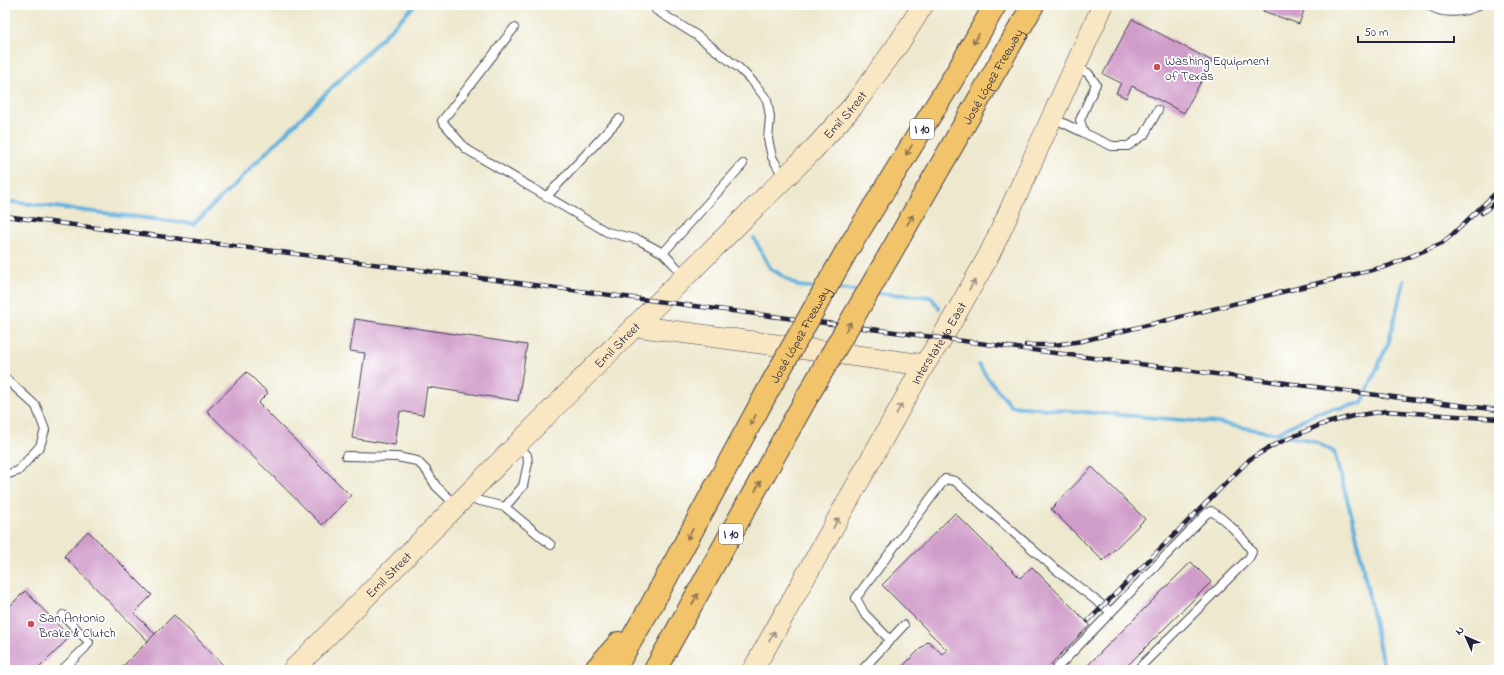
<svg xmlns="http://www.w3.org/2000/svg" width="1504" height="675" font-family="'Indie Flower',sans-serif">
	<rect width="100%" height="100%" fill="#fff"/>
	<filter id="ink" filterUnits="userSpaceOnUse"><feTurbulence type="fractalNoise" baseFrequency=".025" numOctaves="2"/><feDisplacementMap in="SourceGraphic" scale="8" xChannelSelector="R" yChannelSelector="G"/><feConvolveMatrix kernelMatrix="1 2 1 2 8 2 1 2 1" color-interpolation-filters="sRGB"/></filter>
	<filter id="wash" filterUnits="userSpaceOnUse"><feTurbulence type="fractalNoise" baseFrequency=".012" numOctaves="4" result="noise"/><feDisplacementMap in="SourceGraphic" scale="16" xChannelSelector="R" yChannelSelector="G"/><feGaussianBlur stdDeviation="0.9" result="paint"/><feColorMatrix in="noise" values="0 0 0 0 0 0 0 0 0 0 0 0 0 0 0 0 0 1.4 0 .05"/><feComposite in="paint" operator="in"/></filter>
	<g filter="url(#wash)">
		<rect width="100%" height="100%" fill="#ede8ce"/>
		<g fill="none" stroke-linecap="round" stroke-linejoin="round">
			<path stroke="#64b1de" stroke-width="4" d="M5 201 194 224 415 5
				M754 238 770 268 798 286 818 288
				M833 289 860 291
				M875 293 931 297 939 308
				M979 365 987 377 1011 406 1219 423 1314 441 1334 452 1354 524 1384 670
				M1277 433 1316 413 1362 403 1389 341 1404 281"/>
		</g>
		<g id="blocks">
			<path fill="#d09cca" d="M1265 5H1306L1299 24 1263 11Z
				M1132 19 1212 61 1184 113 1132 86 1126 98 1116 93 1121 83 1103 74Z
				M355 319 527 345 518 401 427 387 423 415 400 411 395 445 352 438 365 353 350 351Z
				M247 372 268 393 258 403 351 496 322 525 207 411Z
				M1092 467 1145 519 1103 561 1051 509Z
				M955 513 1020 578 1032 567 1090 625 1045 670H899L928 641 942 654 947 650 882 585Z
				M88 531 152 595 134 613 155 634 148 641 64 556Z
				M1191 562 1211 582 1123 670H1083Z
				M25 591 70 637 37 670H5V611Z
				M174 615 228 670H119Z"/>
		</g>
	</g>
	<g filter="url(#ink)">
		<use href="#blocks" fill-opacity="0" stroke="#404051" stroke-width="1"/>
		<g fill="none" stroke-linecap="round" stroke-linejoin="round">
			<g stroke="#404051" stroke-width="10">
				<path id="service" d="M1429 5C1442 15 1465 13 1479 5
					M656 10 696 35 739 68 754 83 767 100 770 117 768 139 772 157 784 178
					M514 28 442 121 466 149 607 232 639 240 663 253 685 276
					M1076 67 1088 73 1096 84 1080 120 1084 133 1112 146H1128L1144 135 1158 110
					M1053 118 1084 133
					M547 196 619 119
					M663 253 743 164
					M5 378 36 406 45 430 40 446 18 471 5 475
					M346 456 397 457 417 461 426 470 436 486 456 505
					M468 498 505 507 551 545
					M505 507 523 486 528 463 527 455 517 445
					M890 640 864 613 856 598 945 479 955 481 1054 568 1111 612
					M62 670 85 648 89 642 63 615
					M862 670 904 625
					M1055 670 1206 514 1211 511C1225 519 1244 538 1252 552L1249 558 1137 670"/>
			</g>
			<g stroke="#404051" stroke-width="22">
				<g id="secondary">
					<path d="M635 326 924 365"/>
					<path id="s1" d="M293 670 635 326 813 150 853 106 899 43 923 5"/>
					<path id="s2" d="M753 670 924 365 942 338 987 259 1000 232 1103 5"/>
				</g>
			</g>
			<g stroke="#404051" stroke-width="24">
				<g id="motorway">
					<path d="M846 252 960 67 995 5"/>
					<path id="s3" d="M890 254 1033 5"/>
					<path d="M595 670 619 643"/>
					<path d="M614 670 652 604 771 385"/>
					<path d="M655 670 807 397"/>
				</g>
			</g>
			<use href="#service" stroke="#fff" stroke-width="8"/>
			<use href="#secondary" stroke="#f9e7c3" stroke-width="21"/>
			<use href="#motorway" stroke="#f1c36a" stroke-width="22"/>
			<g stroke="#22223b" stroke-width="4.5">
				<path id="rail" d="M1482 213 1499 200
					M5 216 1377 395 1499 410
					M1026 345H1054L1082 341 1388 266 1442 243 1453 234 1499 190
					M1088 621 1250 459 1276 444 1320 425 1353 416 1386 411 1499 419"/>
			</g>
			<use href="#rail" stroke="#fff" stroke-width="3" stroke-dasharray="9" stroke-linecap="butt"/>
			<g stroke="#404051" stroke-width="24" stroke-linecap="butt">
				<g id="motorway-bridge">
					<path id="s4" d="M771 385 846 252"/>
					<path d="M807 397 890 254"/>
				</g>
			</g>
			<use href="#motorway-bridge" stroke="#f1c36a" stroke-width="22"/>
		</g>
		<defs><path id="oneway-shaft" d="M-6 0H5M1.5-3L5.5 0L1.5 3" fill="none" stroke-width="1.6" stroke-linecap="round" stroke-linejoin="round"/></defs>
		<g stroke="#8a7252">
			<use href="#oneway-shaft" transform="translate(976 39) rotate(119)"/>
			<use href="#oneway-shaft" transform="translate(909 150) rotate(122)"/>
			<use href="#oneway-shaft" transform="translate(910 220) rotate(-60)"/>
			<use href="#oneway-shaft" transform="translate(848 327) rotate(-60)"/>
			<use href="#oneway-shaft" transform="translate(753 420) rotate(119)"/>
			<use href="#oneway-shaft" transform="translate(758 486) rotate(-61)"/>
			<use href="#oneway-shaft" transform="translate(690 534) rotate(119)"/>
			<use href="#oneway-shaft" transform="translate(695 599) rotate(-61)"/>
		</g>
		<g stroke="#988e86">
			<use href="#oneway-shaft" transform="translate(972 285) rotate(-60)"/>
			<use href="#oneway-shaft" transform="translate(899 409) rotate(-61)"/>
			<use href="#oneway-shaft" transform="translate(836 523) rotate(-61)"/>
			<use href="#oneway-shaft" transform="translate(772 636) rotate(-61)"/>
		</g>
	</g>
	<g fill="#d1495b" stroke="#fff" stroke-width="1.5">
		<circle cx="1157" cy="67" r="4"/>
		<circle cx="31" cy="624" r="4"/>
	</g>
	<g text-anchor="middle" stroke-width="3.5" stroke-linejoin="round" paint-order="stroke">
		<g fill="#fff" stroke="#646476" stroke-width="1">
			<rect x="910" y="119" width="24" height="20" rx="3"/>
			<rect x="719" y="524" width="24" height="20" rx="3"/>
		</g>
		<g font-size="12" font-weight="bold" fill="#22223b">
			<text x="922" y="133">I 10</text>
			<text x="731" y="538">I 10</text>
		</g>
		<g font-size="13" fill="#22223b" stroke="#fff" text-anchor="start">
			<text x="1165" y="65">Washing Equipment<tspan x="1165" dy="15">of Texas</tspan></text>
			<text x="39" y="622">San Antonio<tspan x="39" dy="15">Brake &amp; Clutch</tspan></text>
		</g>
		<g font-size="13" fill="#22223b" stroke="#fff">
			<text dy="5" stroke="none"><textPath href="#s3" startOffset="205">José López Freeway</textPath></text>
			<text dy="5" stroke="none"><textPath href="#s1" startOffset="783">Emil Street</textPath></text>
			<text dy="5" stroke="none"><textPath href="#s4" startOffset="58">José López Freeway</textPath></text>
			<text dy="5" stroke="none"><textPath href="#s2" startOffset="376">Interstate 10 East</textPath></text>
			<text dy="5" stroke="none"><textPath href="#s1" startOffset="459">Emil Street</textPath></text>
			<text dy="5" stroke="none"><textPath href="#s1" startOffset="135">Emil Street</textPath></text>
		</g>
	</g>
	<rect width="1504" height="675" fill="none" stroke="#fff" stroke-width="20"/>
	<g transform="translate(1466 637) rotate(315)" stroke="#ffffff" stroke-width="3" paint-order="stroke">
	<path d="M0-3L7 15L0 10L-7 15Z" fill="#22223b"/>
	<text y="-6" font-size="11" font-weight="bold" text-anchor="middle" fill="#22223b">N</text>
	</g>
	<path d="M1358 36v6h96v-6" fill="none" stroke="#22223b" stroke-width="2"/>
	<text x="1364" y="36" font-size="12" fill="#22223b" stroke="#ffffff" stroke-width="3" paint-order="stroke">50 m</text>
</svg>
